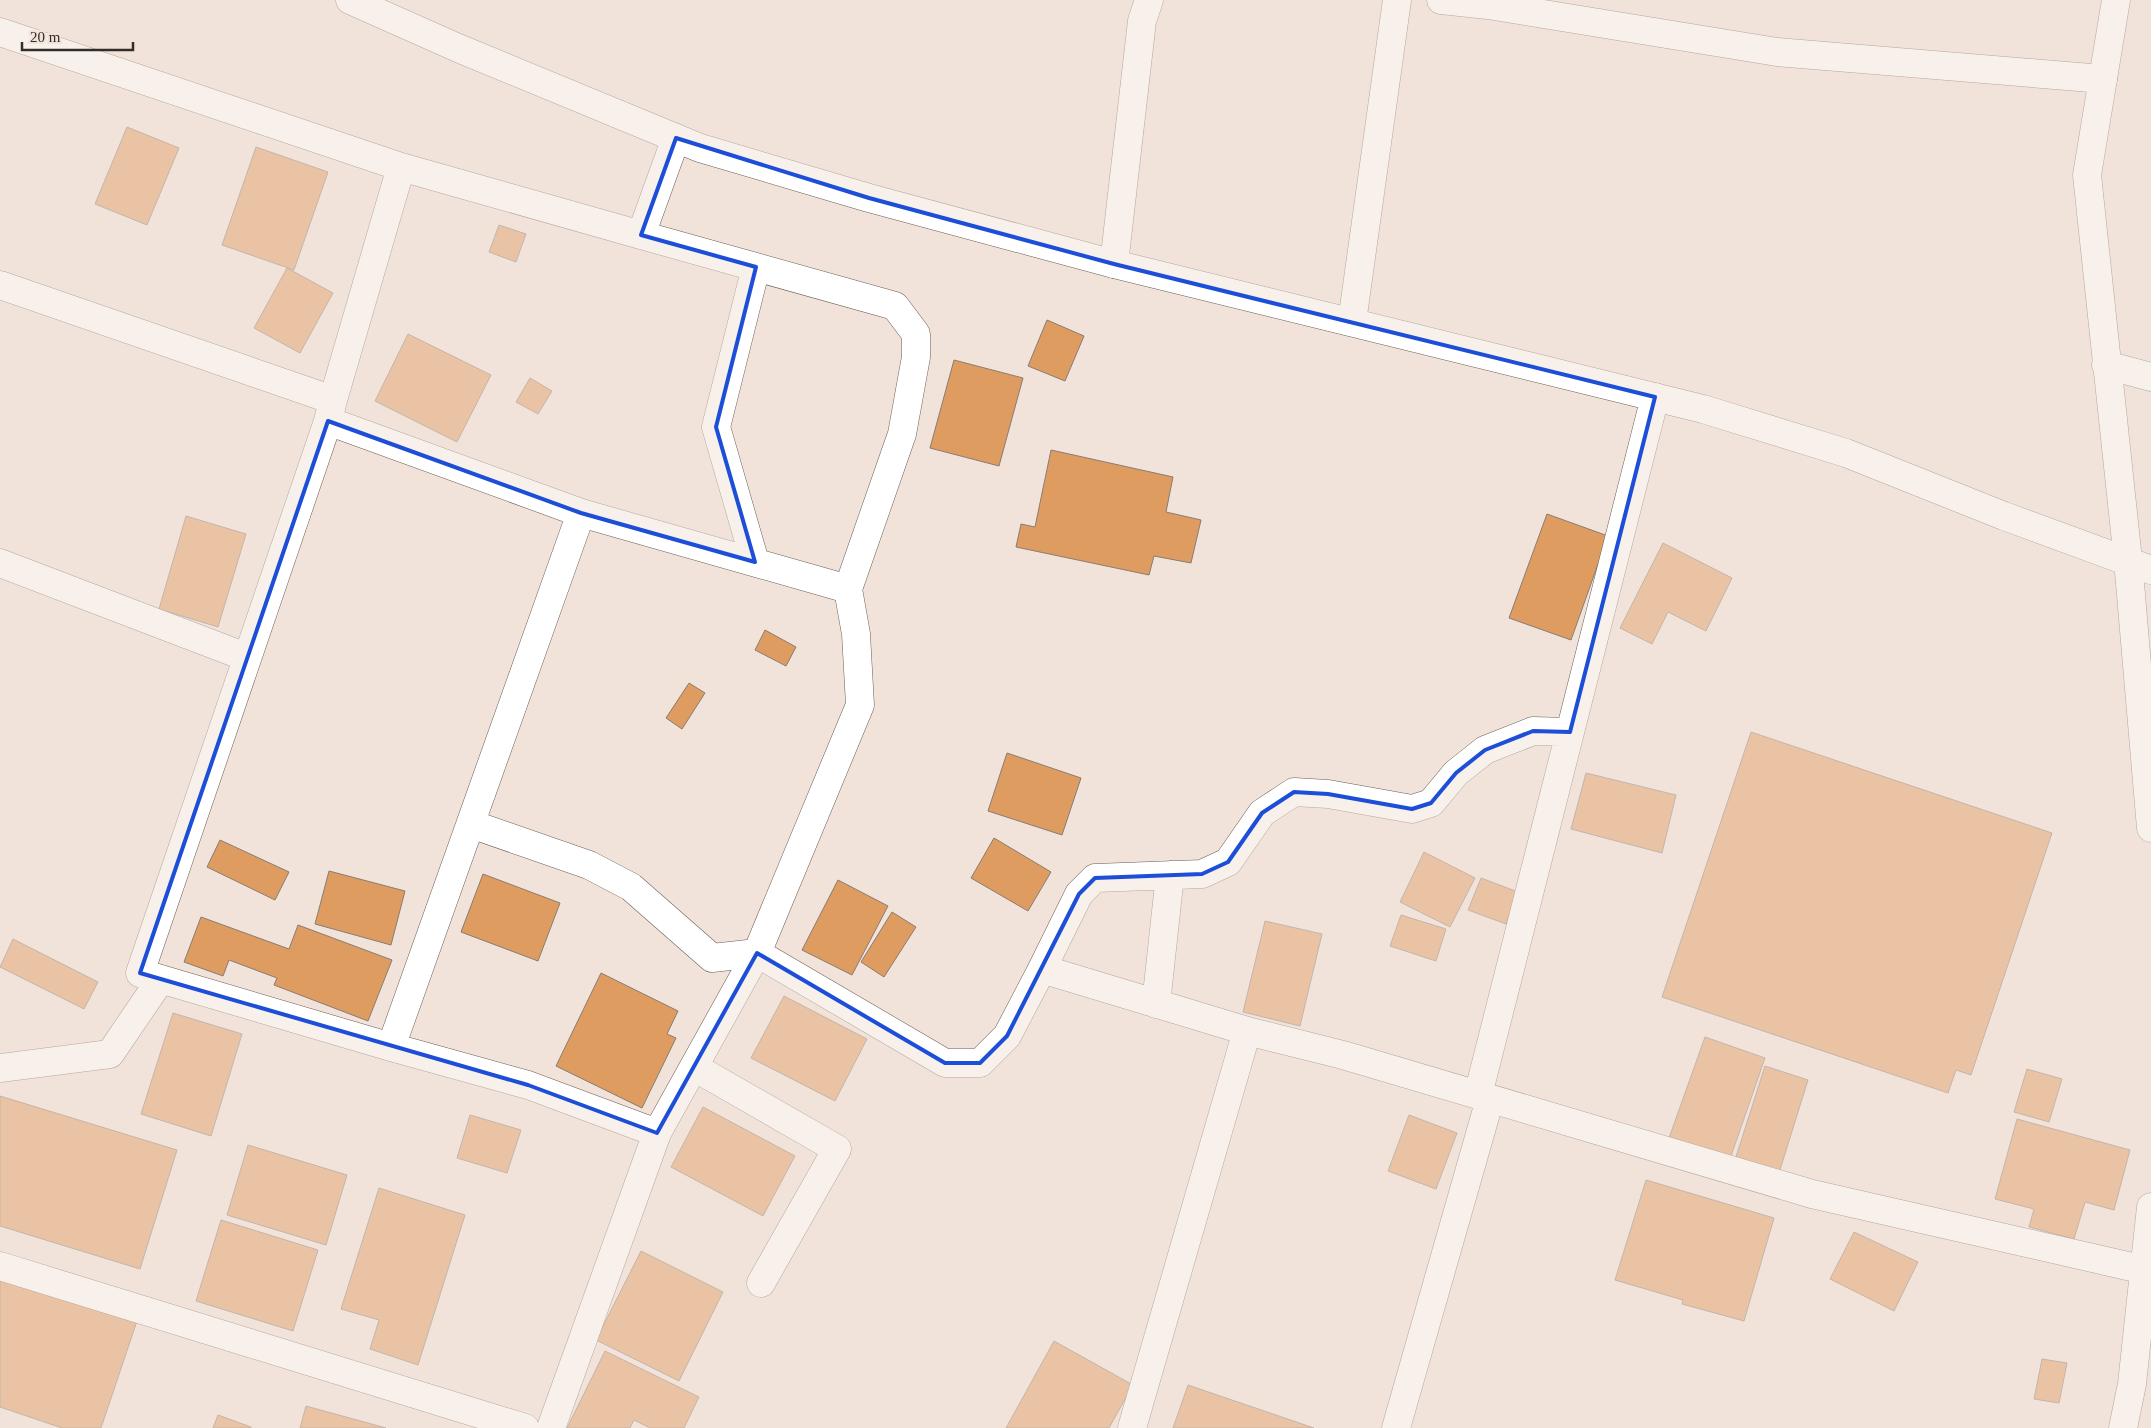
<svg xmlns="http://www.w3.org/2000/svg" width="2151" height="1428" font-family="'Times New Roman',serif">
	<rect width="100%" height="100%" fill="#f2e3da"/>
	<path fill="#de9c61" stroke="#887c73" d="M127 127 179 148 147 225 95 204Z
		M256 147 328 172 294 270 222 245Z
		M499 225 526 234 516 262 489 252Z
		M287 268 333 293 300 353 254 328Z
		M1047 320 1084 336 1065 381 1028 366Z
		M408 334 491 375 457 442 375 401Z
		M954 360 1023 378 999 466 930 448Z
		M530 378 552 391 538 414 516 402Z
		M1051 450 1173 477 1166 512 1201 520 1191 563 1154 556 1149 575 1016 547 1021 524 1035 527Z
		M1547 514 1608 536 1571 640 1509 618Z
		M186 516 246 534 218 627 159 609Z
		M1663 543 1732 578 1706 631 1668 612 1652 644 1620 628Z
		M765 630 796 647 786 666 755 650Z
		M689 683 705 693 682 729 666 718Z
		M1751 732 2052 833 1971 1075 1956 1070 1948 1093 1662 997Z
		M1007 753 1081 778 1062 835 988 811Z
		M1586 773 1676 795 1662 853 1571 829Z
		M994 838 1051 872 1028 911 971 878Z
		M220 840 289 872 275 900 207 867Z
		M1424 852 1475 878 1450 927 1400 902Z
		M329 871 405 891 391 945 315 924Z
		M483 874 560 903 538 961 461 932Z
		M1481 878 1518 892 1506 924 1468 910Z
		M838 880 888 906 852 975 802 950Z
		M892 912 916 927 884 977 861 962Z
		M1401 915 1446 929 1436 961 1390 946Z
		M201 917 289 949 298 925 392 960 368 1021 274 985 277 978 229 960 223 976 184 962Z
		M1265 921 1322 934 1300 1026 1243 1012Z
		M13 939 98 982 84 1009 0 967Z
		M601 973 678 1011 667 1034 676 1038 642 1108 556 1066Z
		M784 996 867 1039 835 1101 751 1058Z
		M173 1013 242 1034 211 1136 141 1114Z
		M1705 1037 1765 1058 1730 1159 1669 1138Z
		M1765 1066 1808 1080 1779 1173 1735 1160Z
		M2027 1069 2062 1079 2049 1122 2014 1112Z
		M0 1096 177 1150 140 1269 0 1226Z
		M703 1107 795 1156 763 1216 671 1167Z
		M470 1115 521 1130 507 1173 457 1158Z
		M1409 1115 1457 1133 1436 1189 1388 1171Z
		M2017 1119 2130 1150 2114 1210 2085 1202 2074 1239 2029 1227 2034 1209 1995 1199Z
		M248 1145 347 1175 326 1245 227 1215Z
		M1646 1180 1774 1218 1744 1321 1682 1304 1683 1300 1615 1280Z
		M379 1188 465 1215 418 1365 370 1349 379 1320 341 1309Z
		M221 1220 318 1250 293 1331 196 1301Z
		M1854 1232 1918 1262 1894 1311 1830 1279Z
		M641 1251 723 1292 679 1381 596 1340Z
		M0 1269 139 1315 101 1428H62L0 1407Z
		M1054 1341 1133 1385 1109 1428H1006Z
		M605 1351 699 1397 684 1428H650L634 1420 630 1428H567Z
		M2042 1359 2067 1363 2059 1403 2034 1399Z
		M1188 1385 1314 1428H1173Z
		M306 1406 386 1428H300Z
		M218 1415 251 1427V1428H213Z"/>
	<g fill="none" stroke-linecap="round" stroke-linejoin="round">
		<g stroke="#6a5e56" stroke-width="29">
			<path id="minor" d="M1441 0 1488 5 1777 52 2103 79
				M0 32 401 167
				M641 235 895 306 916 334V357L902 434 848 589 856 634 860 705 757 953 657 1133
				M1114 264 1142 21 1149 0
				M0 285 333 400
				M1352 322 1397 0
				M2106 365 2151 377
				M328 421 581 513 848 589
				M755 562 716 427 756 267
				M0 563 246 657
				M471 824 589 865 631 887 712 958 757 953 945 1063H980L1007 1036 1042 969 1247 1031 1343 1055 1812 1194 2145 1270
				M1042 969 1079 894 1095 878 1202 874 1228 862 1262 813 1294 792 1328 794 1412 809 1431 803 1456 773 1485 750 1533 731 1570 732
				M1156 1004 1170 875
				M391 1047 581 513
				M694 1067 837 1149 761 1283
				M0 1068 110 1054 161 979
				M1478 1095 1655 397
				M0 1266 525 1428
				M551 1428 657 1133 528 1085 391 1047 140 973 328 421 333 400 401 167 641 235 676 138
				M1132 1428 1247 1031
				M1396 1428 1490 1099"/>
		</g>
		<g stroke="#6a5e56" stroke-width="29">
			<path id="tertiary" d="M350 0 458 48 700 148 869 198 1114 264 1703 409 1846 453 2004 516 2151 570"/>
		</g>
		<g stroke="#6a5e56" stroke-width="29">
			<path id="secondary" d="M2116 0 2087 175 2128 560 2151 828
				M2123 1428 2132 1384 2151 1207"/>
		</g>
		<use href="#minor" stroke="#fff" stroke-width="28"/>
		<use href="#tertiary" stroke="#fff" stroke-width="28"/>
		<use href="#secondary" stroke="#fff" stroke-width="28"/>
	</g>
	<path d="M0 0H2151V1428H0ZM676 138 869 198 1114 264 1655 397 1570 732 1533 731 1485 750 1456 773 1431 803 1412 809 1328 794 1294 792 1262 813 1228 862 1202 874 1095 878 1079 894 1007 1036 980 1063H945L757 953 657 1133 528 1085 140 973 328 421 581 513 755 562 716 427 756 267 641 235Z" fill="#f2e3da" fill-opacity=".55" fill-rule="evenodd"/>
	<path fill="none" stroke="#1d4ed8" stroke-width="4" stroke-linejoin="round" d="M676 138 869 198 1114 264 1655 397 1570 732 1533 731 1485 750 1456 773 1431 803 1412 809 1328 794 1294 792 1262 813 1228 862 1202 874 1095 878 1079 894 1007 1036 980 1063H945L757 953 657 1133 528 1085 140 973 328 421 581 513 755 562 716 427 756 267 641 235Z"/>
	<path d="M22 42v8h111v-8" fill="none" stroke="#332d2a" stroke-width="2.5"/>
	<text x="30" y="42" font-size="15" fill="#332d2a" stroke="#f2e3da" stroke-width="4" paint-order="stroke">20 m</text>
</svg>
